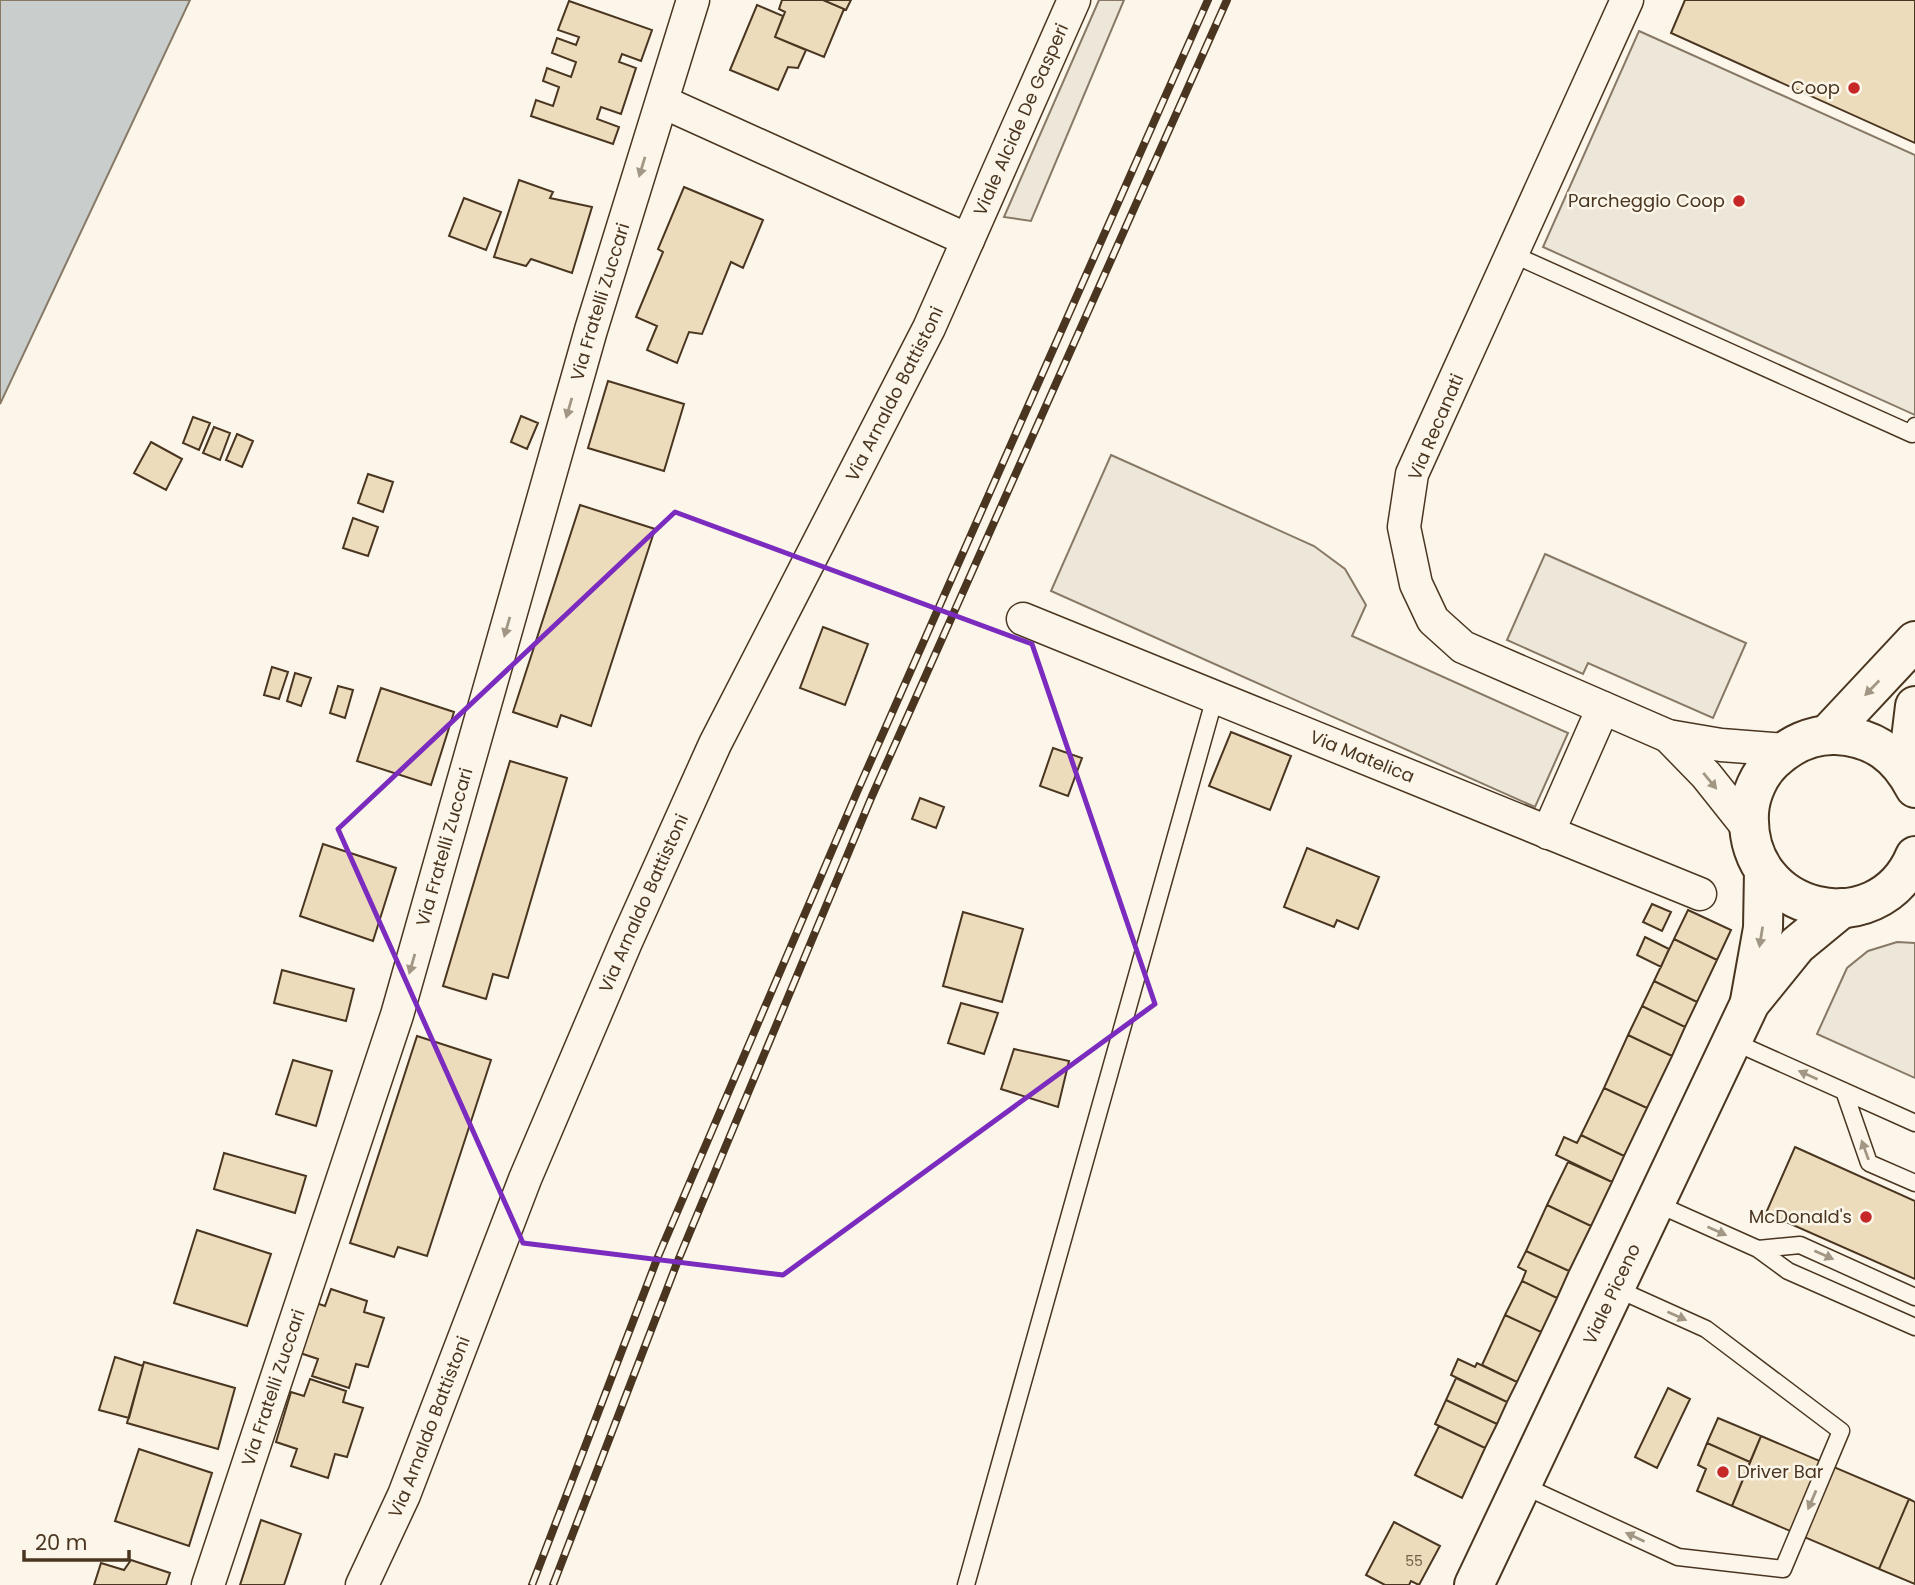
<svg xmlns="http://www.w3.org/2000/svg" width="1915" height="1585" font-family="Poppins,sans-serif">
	<rect width="100%" height="100%" fill="#fbf6e9"/>
	<path fill="#ede7d9" stroke="#887966" stroke-width="2" d="M1099 0H1124L1031 221 1004 217Z
		M1639 31 1915 155V415L1543 247Z
		M1111 455 1314 546 1345 569 1366 605 1352 636 1568 733 1535 807 1051 591Z
		M1545 554 1746 643 1713 718 1588 663 1583 674 1507 640Z
		M1897 942 1915 943V1078L1817 1034 1847 968 1868 951Z"/>
	<path fill="#c9cecd" stroke="#887966" stroke-width="2" d="M0 0H190L0 404Z"/>
	<path fill="#ecdcbc" stroke="#4a3520" stroke-width="2" d="M782 0H823L844 9 824 57 775 37 785 12 779 9Z
		M823 0H851L846 10Z
		M1685 0H1915V143L1671 33Z
		M569 1 652 30 641 61 622 54 619 62 636 68 621 114 601 107 597 119 619 127 613 144 531 116 536 100 553 106 559 87 543 81 547 68 571 77 576 62 552 53 557 38 576 45 579 37 558 30Z
		M757 5 783 16 775 37 806 50 798 68 788 67 778 90 730 70Z
		M519 180 553 192 550 198 592 207 572 273 531 259 526 266 494 257Z
		M684 187 763 220 743 268 731 262 702 334 689 332 677 363 647 350 657 326 636 317 663 252 658 249Z
		M464 198 501 212 486 250 449 236Z
		M608 381 684 404 664 471 588 448Z
		M521 416 538 423 527 449 511 442Z
		M193 417 210 423 199 450 183 443Z
		M214 427 230 433 220 460 203 453Z
		M237 434 253 441 242 467 226 460Z
		M151 442 182 459 166 490 134 473Z
		M368 474 393 482 383 512 358 503Z
		M580 505 655 529 591 726 561 715 557 727 513 712Z
		M353 518 378 527 368 556 343 548Z
		M823 627 868 644 845 705 800 688Z
		M272 667 288 672 279 699 264 695Z
		M295 673 311 678 301 706 287 701Z
		M338 686 353 690 345 718 330 713Z
		M381 688 454 712 431 785 357 761Z
		M1231 732 1291 756 1270 810 1209 786Z
		M1053 748 1082 758 1068 796 1040 786Z
		M510 761 567 778 508 978 493 974 486 999 443 986Z
		M920 798 944 807 936 828 912 819Z
		M323 844 396 868 373 941 300 916Z
		M1307 848 1379 877 1358 929 1337 920 1334 927 1284 907Z
		M1652 904 1671 912 1662 931 1643 922Z
		M1688 910 1731 930 1717 960 1674 939Z
		M963 912 1023 929 1002 1002 943 986Z
		M1645 937 1669 949 1661 967 1637 955Z
		M1674 939 1717 960 1697 1002 1654 981Z
		M282 970 354 989 346 1021 274 1003Z
		M1654 981 1697 1002 1685 1027 1642 1006Z
		M961 1003 998 1013 984 1054 948 1043Z
		M1642 1006 1685 1027 1672 1056 1628 1035Z
		M1628 1035 1672 1056 1647 1108 1604 1088Z
		M417 1036 491 1060 427 1256 398 1247 394 1257 350 1243Z
		M1014 1049 1069 1061 1058 1107 1001 1089Z
		M293 1060 332 1071 316 1126 276 1114Z
		M1604 1088 1647 1108 1624 1156 1581 1135Z
		M1581 1135 1624 1156 1612 1182 1556 1155 1564 1137 1577 1143Z
		M1795 1147 1915 1201V1279L1766 1213Z
		M224 1153 306 1176 295 1213 214 1189Z
		M1568 1162 1612 1182 1591 1226 1547 1205Z
		M1547 1205 1591 1226 1569 1271 1526 1251Z
		M197 1230 271 1254 247 1326 174 1303Z
		M1526 1251 1569 1271 1557 1298 1522 1281 1526 1271 1518 1267Z
		M1522 1281 1557 1298 1541 1332 1505 1315Z
		M331 1289 367 1301 364 1312 384 1318 368 1367 356 1364 349 1388 312 1376 318 1359 297 1352 313 1302 325 1306Z
		M1505 1315 1541 1332 1517 1382 1482 1365Z
		M115 1357 143 1366 129 1418 99 1410Z
		M1458 1359 1475 1367 1477 1363 1517 1382 1507 1402 1451 1375Z
		M144 1362 235 1388 218 1449 127 1423Z
		M1456 1378 1507 1402 1497 1424 1446 1400Z
		M310 1379 346 1391 343 1402 363 1408 347 1457 335 1454 328 1478 291 1466 297 1449 276 1442 291 1392 304 1396Z
		M1668 1388 1690 1399 1657 1468 1635 1457Z
		M1446 1400 1497 1424 1485 1448 1435 1424Z
		M1718 1418 1761 1436 1750 1462 1707 1443Z
		M1439 1426 1485 1448 1462 1498 1415 1475Z
		M1761 1436 1909 1499 1879 1569 1732 1506Z
		M1707 1443 1750 1462 1732 1506 1697 1491 1706 1469 1698 1465Z
		M139 1449 212 1473 189 1546 115 1521Z
		M1909 1499 1915 1502V1584L1879 1569Z
		M261 1520 301 1534 284 1585H240Z
		M1394 1522 1440 1546 1419 1585 1411 1581 1409 1585H1385L1366 1575Z
		M131 1560 170 1573 166 1585H94L101 1563 124 1570Z"/>
	<g fill="none" stroke-linecap="round" stroke-linejoin="round">
		<g stroke="#4a3520" stroke-width="19">
			<path id="service" d="M1512 254 1912 434 1915 426
				M1732 1041 1915 1123
				M1844 1091 1869 1163 1915 1183
				M1655 1203 1758 1249 1788 1271 1915 1327
				M1758 1249 1800 1245 1915 1297
				M1522 1485 1678 1557 1783 1569 1841 1431 1706 1329 1615 1288
				M966 1585 1215 697"/>
		</g>
		<g stroke="#4a3520" stroke-width="35">
			<g id="minor">
				<path d="M1627 0 1412 474 1404 527 1416 584 1433 620 1463 647 1668 736 1721 745 1786 750"/>
				<path d="M663 102 968 240"/>
				<path id="s1" d="M1023 619 1700 894"/>
				<path d="M1668 736 1706 775 1749 829"/>
				<path d="M1548 833 1603 708"/>
				<path id="s2" d="M208 1585 397 1015 591 330 693 0"/>
				<path id="s3" d="M362 1585 404 1495 525 1179 626 942 715 744 929 328 1074 0"/>
			</g>
		</g>
		<g stroke="#4a3520" stroke-width="42">
			<g id="primary">
				<path d="M1828 734 1915 641"/>
				<path d="M1907 772 1915 706"/>
				<path d="M1915 788C1898 755 1874 737 1836 735 1812 734 1790 745 1773 761 1759 774 1750 795 1749 813 1744 915 1878 944 1915 856"/>
				<path d="M1750 1001 1763 928 1764 871"/>
				<path id="s4" d="M1474 1585 1750 1003 1797 945 1842 908"/>
			</g>
		</g>
		<use href="#service" stroke="#fbf6e9" stroke-width="16"/>
		<use href="#minor" stroke="#fbf6e9" stroke-width="32"/>
		<use href="#primary" stroke="#fbf6e9" stroke-width="38"/>
		<g stroke="#4a3520" stroke-width="8">
			<path id="rail" d="M532 1585 657 1259 857 792 1208 0
				M553 1585 677 1263 872 796 1227 0"/>
		</g>
		<use href="#rail" stroke="#fbf6e9" stroke-width="5" stroke-dasharray="16" stroke-linecap="butt"/>
	</g>
	<defs><path id="oneway-solid" d="M-6-.8H1V-3.2L6.5 0L1 3.2V.8H-6Z" transform="scale(1.75)"/></defs>
	<g fill="#a29684">
		<use href="#oneway-solid" transform="translate(642 167) rotate(107)"/>
		<use href="#oneway-solid" transform="translate(569 408) rotate(106)"/>
		<use href="#oneway-solid" transform="translate(507 627) rotate(106)"/>
		<use href="#oneway-solid" transform="translate(1872 688) rotate(134)"/>
		<use href="#oneway-solid" transform="translate(1710 781) rotate(50)"/>
		<use href="#oneway-solid" transform="translate(1761 937) rotate(99)"/>
		<use href="#oneway-solid" transform="translate(412 964) rotate(106)"/>
		<use href="#oneway-solid" transform="translate(1808 1075) rotate(-156)"/>
		<use href="#oneway-solid" transform="translate(1865 1150) rotate(-110)"/>
		<use href="#oneway-solid" transform="translate(1717 1231) rotate(24)"/>
		<use href="#oneway-solid" transform="translate(1824 1255) rotate(24)"/>
		<use href="#oneway-solid" transform="translate(1677 1316) rotate(24)"/>
		<use href="#oneway-solid" transform="translate(1812 1500) rotate(113)"/>
		<use href="#oneway-solid" transform="translate(1635 1537) rotate(-155)"/>
	</g>
	<path fill="none" stroke="#7b2cbf" stroke-width="5" stroke-linejoin="round" d="M675 512 1032 644 1155 1004 783 1275 523 1243 338 829Z"/>
	<g fill="#c62828" stroke="#fbf6e9" stroke-width="2.5">
		<circle cx="1854" cy="88" r="7"/>
		<circle cx="1739" cy="201" r="7"/>
		<circle cx="1866" cy="1217" r="7"/>
		<circle cx="1723" cy="1472" r="7"/>
	</g>
	<g text-anchor="middle" stroke-width="5" stroke-linejoin="round" paint-order="stroke">
		<g font-size="14" fill="#725f47">
			<text x="1414" y="1566">55</text>
		</g>
		<g font-size="18" fill="#4a3520" stroke="#fbf6e9" text-anchor="end">
			<text x="1840" y="94">Coop</text>
			<text x="1725" y="207">Parcheggio Coop</text>
			<text x="1852" y="1223">McDonald's</text>
			<text x="1737" y="1478" text-anchor="start">Driver Bar</text>
		</g>
		<g font-size="18" fill="#4a3520" stroke="#fbf6e9">
			<text dy="6" stroke="none"><textPath href="#s3" startOffset="1608">Viale Alcide De Gasperi</textPath></text>
			<text dy="6" stroke="none"><textPath href="#s2" startOffset="1342">Via Fratelli Zuccari</textPath></text>
			<text dy="6" stroke="none"><textPath href="#s3" startOffset="1306">Via Arnaldo Battistoni</textPath></text>
			<text transform="translate(1436 427) rotate(-67)" y="6">Via Recanati</text>
			<text dy="6" stroke="none"><textPath href="#s1" startOffset="366">Via Matelica</textPath></text>
			<text dy="6" stroke="none"><textPath href="#s2" startOffset="775">Via Fratelli Zuccari</textPath></text>
			<text dy="6" stroke="none"><textPath href="#s3" startOffset="738">Via Arnaldo Battistoni</textPath></text>
			<text dy="6" stroke="none"><textPath href="#s4" startOffset="322">Viale Piceno</textPath></text>
			<text dy="6" stroke="none"><textPath href="#s2" startOffset="208">Via Fratelli Zuccari</textPath></text>
			<text dy="6" stroke="none"><textPath href="#s3" startOffset="172">Via Arnaldo Battistoni</textPath></text>
		</g>
	</g>
	<path d="M24 1550v10h105v-10" fill="none" stroke="#4a3520" stroke-width="3.5"/>
	<text x="35" y="1550" font-size="21" fill="#4a3520" stroke="#fbf6e9" stroke-width="5" paint-order="stroke">20 m</text>
</svg>
